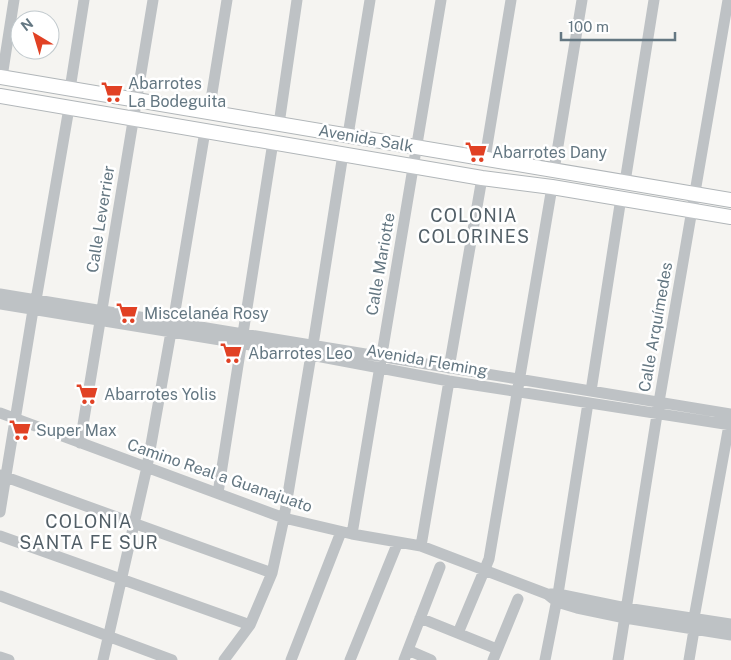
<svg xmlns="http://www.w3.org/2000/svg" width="731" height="660" font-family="'Public Sans',sans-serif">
	<rect width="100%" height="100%" fill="#f5f4f1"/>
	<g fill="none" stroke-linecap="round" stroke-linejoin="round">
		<g stroke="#b1b6b9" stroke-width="16">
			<path id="major" d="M0 77 731 200
				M0 96 482 178 552 187 731 217"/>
		</g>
		<path stroke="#bec2c5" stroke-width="11" d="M2 77 14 0
			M70 89 84 0
			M209 112 227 0
			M279 124 297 0
			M348 135 370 0
			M485 158 511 0
			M554 170 582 0
			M625 182 654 0
			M0 294 731 414
			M36 300 69 108
			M0 304 311 355 449 381 731 425
			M173 323 205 131
			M313 345 343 154
			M449 368 482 178
			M591 391 621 198
			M0 413 284 518 352 534 421 546 547 594 557 602 577 608 625 618 731 635
			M80 443 153 0
			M0 475 272 573
			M218 493 273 142
			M0 512 33 310
			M352 534 441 0
			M0 536 250 625
			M421 546 449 381
			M550 594H558L626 608 731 624
			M0 596 172 660
			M420 618 497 649
			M694 618 729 425
			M458 633 489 559 552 187
			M408 650 431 660
			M0 657 9 660
			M103 660 147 467 171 332
			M224 660 250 625 272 573 284 518 311 355
			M291 660 341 532
			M350 660 398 542
			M404 660 440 567
			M493 660 518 599
			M545 660 558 594 588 403
			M618 660 659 402 728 0
			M689 660 694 630"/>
		<use href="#major" stroke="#fff" stroke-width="14"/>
	</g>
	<defs>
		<g id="supermarket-bare" transform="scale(1.725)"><path d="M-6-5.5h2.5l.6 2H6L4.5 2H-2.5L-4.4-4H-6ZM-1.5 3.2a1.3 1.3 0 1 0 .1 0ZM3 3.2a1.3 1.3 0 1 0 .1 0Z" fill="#e14124" stroke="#fff" stroke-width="2.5" paint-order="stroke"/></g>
	</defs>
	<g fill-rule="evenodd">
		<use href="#supermarket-bare" x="112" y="92"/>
		<use href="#supermarket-bare" x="476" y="152"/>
		<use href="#supermarket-bare" x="127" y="313"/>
		<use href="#supermarket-bare" x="231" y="353"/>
		<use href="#supermarket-bare" x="87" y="394"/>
		<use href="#supermarket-bare" x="20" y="430"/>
	</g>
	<g text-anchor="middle" stroke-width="5" stroke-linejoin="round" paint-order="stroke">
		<g font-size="16" fill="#647782" stroke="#fff" text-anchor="start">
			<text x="128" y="89">Abarrotes<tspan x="128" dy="18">La Bodeguita</tspan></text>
			<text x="492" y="158">Abarrotes Dany</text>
			<text x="144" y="319">Miscelanéa Rosy</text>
			<text x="248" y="359">Abarrotes Leo</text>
			<text x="104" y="400">Abarrotes Yolis</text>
			<text x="36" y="436">Super Max</text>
		</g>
		<g font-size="16" fill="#647782" stroke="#fff">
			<text transform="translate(366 138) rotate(10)" y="6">Avenida Salk</text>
			<text transform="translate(100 219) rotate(-81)" y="6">Calle Leverrier</text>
			<text transform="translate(380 264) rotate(-80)" y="6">Calle Mariotte</text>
			<text transform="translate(655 327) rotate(-80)" y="6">Calle Arquímedes</text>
			<text transform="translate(427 360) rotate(10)" y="6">Avenida Fleming</text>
			<text transform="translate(220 475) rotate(19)" y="6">Camino Real a Guanajuato</text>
		</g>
		<g font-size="18" letter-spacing="1" fill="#525f67" stroke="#fff">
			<text x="474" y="222">COLONIA<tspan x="474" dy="21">COLORINES</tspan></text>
			<text x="89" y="528">COLONIA<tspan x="89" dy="21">SANTA FE SUR</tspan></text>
		</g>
	</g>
	<g transform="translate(35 35) rotate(322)"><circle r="24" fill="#ffffff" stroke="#c1c9cd"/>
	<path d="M0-4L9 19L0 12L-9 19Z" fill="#e14124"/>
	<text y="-8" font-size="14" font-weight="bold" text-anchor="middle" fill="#647782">N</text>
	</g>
	<path d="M561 32v8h114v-8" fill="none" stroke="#647782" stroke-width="2.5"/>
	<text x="568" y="32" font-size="15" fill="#647782" stroke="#ffffff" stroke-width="4" paint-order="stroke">100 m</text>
</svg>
